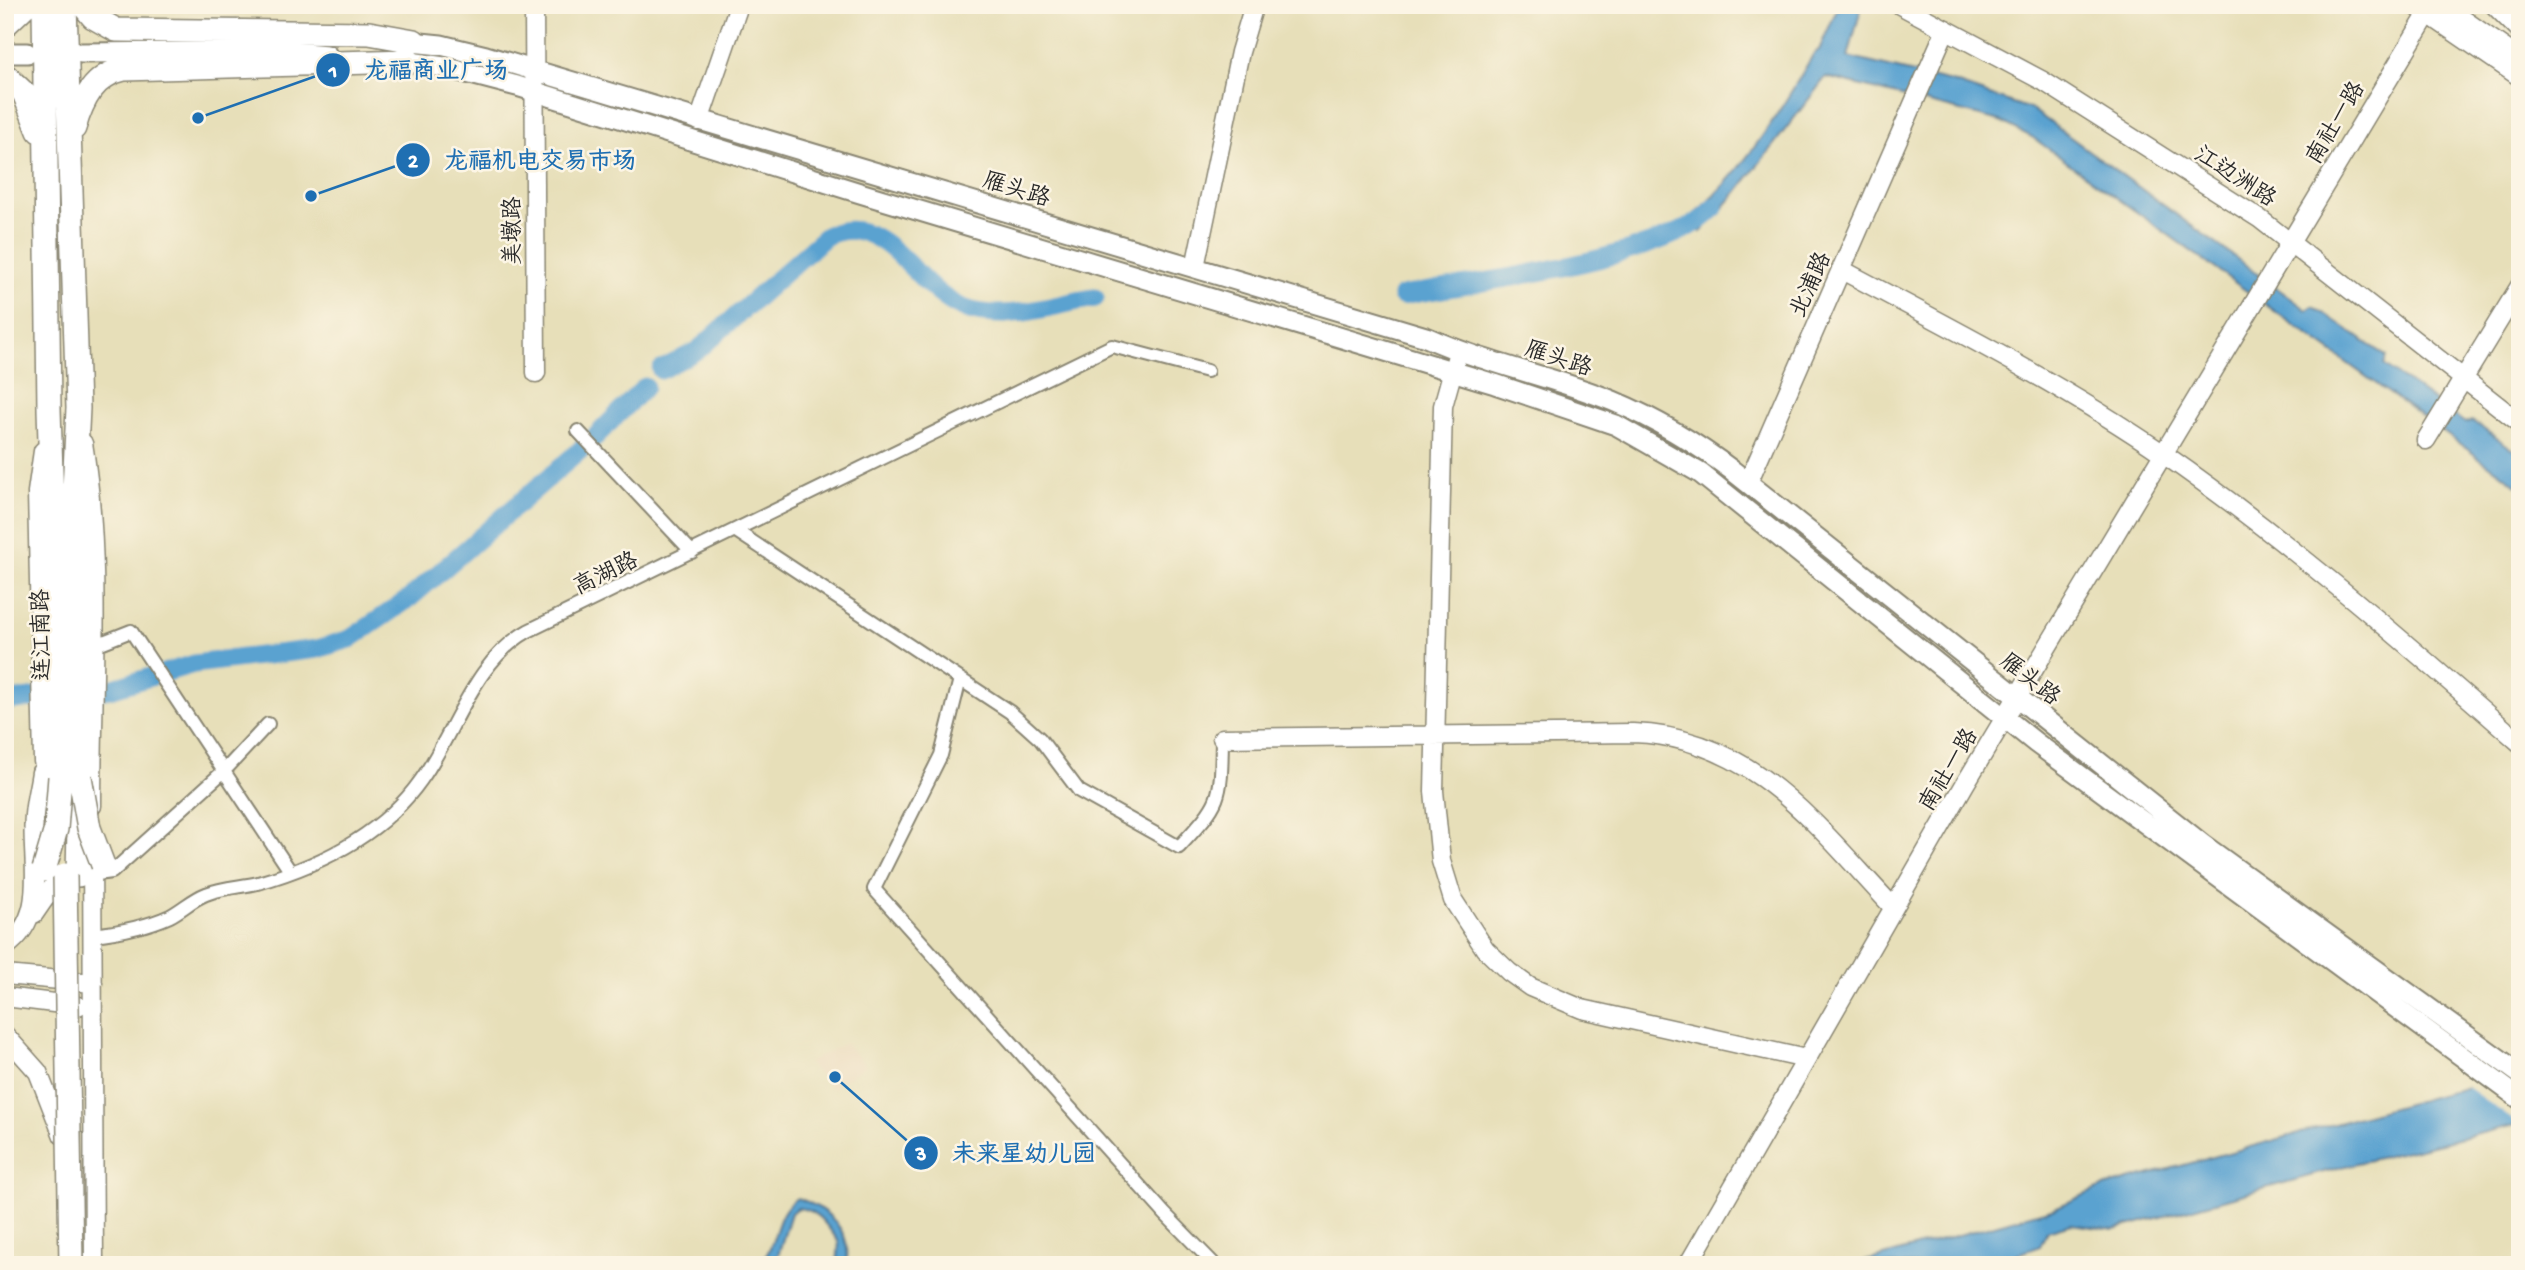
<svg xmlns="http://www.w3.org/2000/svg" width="2525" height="1270" font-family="'Gochi Hand','LXGW WenKai TC',sans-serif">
	<rect width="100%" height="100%" fill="#fcf5e5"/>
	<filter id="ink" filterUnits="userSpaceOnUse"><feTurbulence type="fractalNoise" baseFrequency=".0143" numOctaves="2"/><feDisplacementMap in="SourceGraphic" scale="14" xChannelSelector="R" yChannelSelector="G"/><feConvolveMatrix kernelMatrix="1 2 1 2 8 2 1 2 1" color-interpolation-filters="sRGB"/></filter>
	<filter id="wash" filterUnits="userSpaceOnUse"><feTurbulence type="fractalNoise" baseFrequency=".00686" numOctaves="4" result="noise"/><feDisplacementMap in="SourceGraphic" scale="28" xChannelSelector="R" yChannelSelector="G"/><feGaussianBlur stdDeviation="1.57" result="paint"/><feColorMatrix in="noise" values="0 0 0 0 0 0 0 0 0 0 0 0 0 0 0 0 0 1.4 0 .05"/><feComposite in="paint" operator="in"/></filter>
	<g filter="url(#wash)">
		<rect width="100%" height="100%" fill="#e7dfb9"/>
		<path fill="#ead9ba" d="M845 1043 866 1065 832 1089 808 1063Z"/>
		<path fill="#5aa2d0" stroke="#42667e" stroke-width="2" d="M1839 5H1862L1848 57 1955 83 2033 110 2307 310 2313 306 2387 357 2384 365 2465 423 2472 421 2520 454V487L2032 137 2000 121 1826 77 1737 192 1701 232 1689 219C1741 175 1781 111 1814 53L1819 50Z
			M2520 1073V1124L2511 1126 2349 1165 2114 1230 2071 1224 2047 1231 2040 1246 1986 1265H1852L2055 1208 2100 1188Z
			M797 1198C827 1207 854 1232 846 1265H837L839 1242C827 1226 818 1209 797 1208L791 1213 778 1255 771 1265H758C779 1247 772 1214 797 1198Z"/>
		<path fill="#e7dfb9" d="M2520 1070V1125L2464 1085Z"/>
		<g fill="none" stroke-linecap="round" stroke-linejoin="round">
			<path stroke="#5aa2d0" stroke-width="19" d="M1402 296C1470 283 1673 258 1714 208
				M661 370 698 350 826 236C885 208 914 289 963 308 1005 324 1053 304 1095 298
				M5 701 110 689 194 664 317 649 350 639 410 598 593 439 645 387"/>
		</g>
	</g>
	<g filter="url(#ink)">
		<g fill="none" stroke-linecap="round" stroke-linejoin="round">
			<g stroke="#898572" stroke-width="16">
				<path id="street" d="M578 431 692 552
					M736 531 1010 712 1040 739 1079 791 1179 847C1222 800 1221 802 1222 738
					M93 646 131 631 290 871
					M960 679 941 755 874 889 1165 1214 1215 1265
					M97 874 112 872 225 770 268 724
					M93 935C119 932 146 927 170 916 183 909 193 899 206 894 223 887 241 887 258 883 321 865 383 834 421 780 456 731 473 662 528 631L1112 346 1207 371"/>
			</g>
			<g stroke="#898572" stroke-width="21">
				<path id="secondary" d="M534 5 536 373
					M1900 5 2043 81 2260 219 2520 423
					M2415 5 2520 77
					M2443 5 2520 59
					M2494 5 2520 31
					M699 121 739 5
					M1195 267 1240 52 1254 5
					M1842 270C1951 328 2063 385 2165 455 2289 541 2406 643 2520 743
					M1458 352 1443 406 1434 791 1441 861 1453 900 1485 949 1509 972 1530 987 1582 1009 1806 1059
					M2426 440 2520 286
					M83 443C102 558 92 689 92 806
					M43 451 37 492 43 761 53 807
					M1748 483 1946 29
					M1222 738 1633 733C1754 737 1817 827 1893 907
					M92 845 94 1265
					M34 914 56 882
					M5 947C50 916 30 861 34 815 35 801 39 786 41 772
					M5 975 93 983
					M5 997 78 1006
					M5 1035 38 1072 63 1136
					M1688 1265 1965 784 2433 5"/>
			</g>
			<g stroke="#898572" stroke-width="23">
				<path id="primary" d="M401 41 441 45 486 56 1426 337C1486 364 1552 376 1613 401 1656 419 1696 443 1733 471L2202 844 2520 1074
					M5 53H27
					M81 53 279 51 327 55
					M396 60 444 67 517 86 860 193 1495 384 1616 425 1700 473 2036 743 2520 1099"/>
			</g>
			<g stroke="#898572" stroke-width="26">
				<path id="highway" d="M44 5 49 409 61 796
					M65 5 78 408 74 492 80 777 78 875
					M83 5 93 17 116 30 369 33 414 41
					M5 25 26 5
					M5 75 24 93 39 131
					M74 128C82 100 94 75 124 69L409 61"/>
			</g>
			<use href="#street" stroke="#fff" stroke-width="12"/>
			<use href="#secondary" stroke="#fff" stroke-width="18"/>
			<use href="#primary" stroke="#fff" stroke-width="19"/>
			<use href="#highway" stroke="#fff" stroke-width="23"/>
			<g stroke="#898572" stroke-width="26" stroke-linecap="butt">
				<path id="highway-bridge" d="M80 777 89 828 103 865
					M44 870 56 829 60 777
					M65 875 71 1265"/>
			</g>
			<use href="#highway-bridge" stroke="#fff" stroke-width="23"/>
		</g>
	</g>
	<g text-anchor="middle" stroke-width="5" stroke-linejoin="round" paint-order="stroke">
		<g font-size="23" fill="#2b2b2b" stroke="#fcf5e5">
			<text transform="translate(2334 122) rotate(-59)" y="8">南社一路</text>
			<text transform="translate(2236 175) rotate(33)" y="8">江边洲路</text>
			<text transform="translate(1017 188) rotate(17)" y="8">雁头路</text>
			<text transform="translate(511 231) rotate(-90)" y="8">美墩路</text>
			<text transform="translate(1809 284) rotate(-66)" y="8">北浦路</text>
			<text transform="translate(1559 357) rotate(18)" y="8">雁头路</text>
			<text transform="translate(605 572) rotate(-26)" y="8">高湖路</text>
			<text transform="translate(40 635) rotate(-91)" y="8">连江南路</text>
			<text transform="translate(2031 678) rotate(38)" y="8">雁头路</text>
			<text transform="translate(1947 769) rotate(-59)" y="8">南社一路</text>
		</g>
	</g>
	<path fill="none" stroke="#1f6fb2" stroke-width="2.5" d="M198 118L333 70M311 196L413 160M835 1077L921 1153"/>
	<g fill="#1f6fb2" stroke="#fcf5e5" stroke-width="2.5">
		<circle cx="198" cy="118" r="7"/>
		<circle cx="311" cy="196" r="7"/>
		<circle cx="835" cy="1077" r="7"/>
		<circle cx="333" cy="70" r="18"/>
		<circle cx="413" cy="160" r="18"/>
		<circle cx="921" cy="1153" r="18"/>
	</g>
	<g font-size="21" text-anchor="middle" font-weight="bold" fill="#fff">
		<text x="333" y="77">1</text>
		<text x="413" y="167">2</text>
		<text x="921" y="1160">3</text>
	</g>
	<g font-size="24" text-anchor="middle" font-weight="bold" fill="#1f6fb2" stroke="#fcf5e5" stroke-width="5" stroke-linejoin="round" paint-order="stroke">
		<text x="436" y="78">龙福商业广场</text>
		<text x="540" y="168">龙福机电交易市场</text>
		<text x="1024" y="1161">未来星幼儿园</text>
	</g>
	<rect width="2525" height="1270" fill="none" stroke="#fcf5e5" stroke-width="28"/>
</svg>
